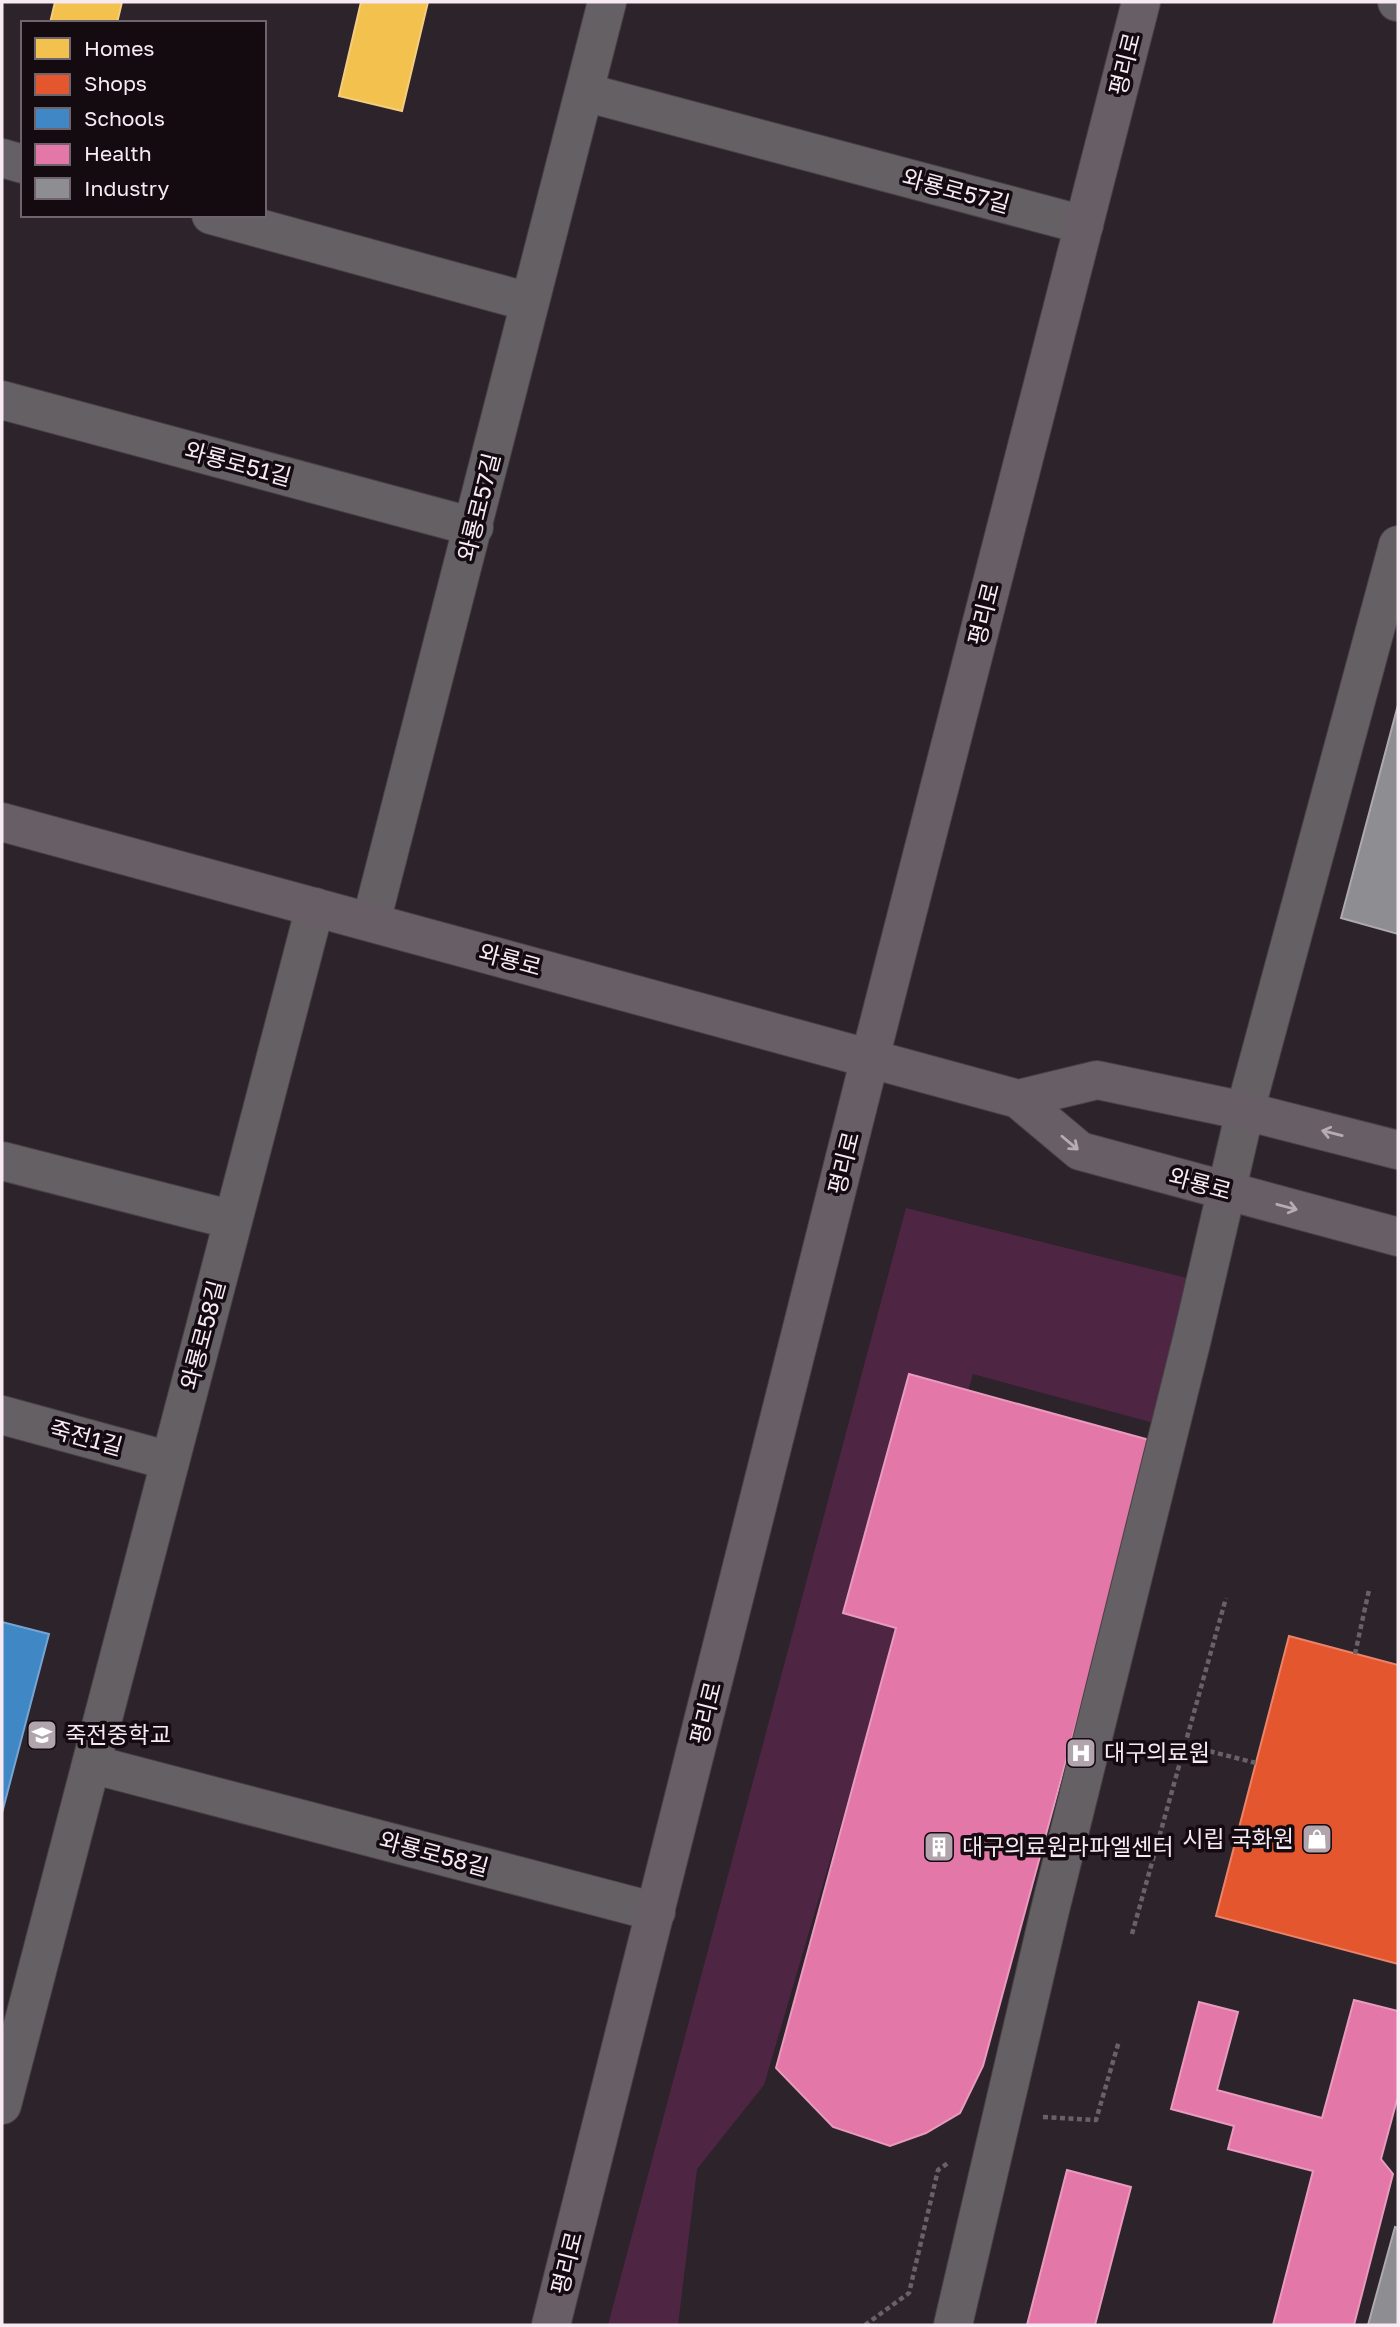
<svg xmlns="http://www.w3.org/2000/svg" width="1400" height="2327" font-family="'Golos Text','Noto Sans KR',sans-serif">
	<rect width="100%" height="100%" fill="#2d232a"/>
	<path fill="#4e2644" d="M906 1208 1191 1279 1154 1423 973 1374 764 2085 697 2169 678 2325H608Z"/>
	<path fill="#f2c14e" stroke="#f4cd80" stroke-width="2" d="M55 2H122L117 23H50Z
		M361 2H428L402 111 339 96Z"/>
	<path fill="#e4572e" stroke="#ea8369" stroke-width="2" d="M1289 1636 1398 1665V1964L1216 1916Z"/>
	<path fill="#3f88c5" stroke="#76a5d3" stroke-width="2" d="M2 1622 49 1634 2 1813Z"/>
	<path fill="#e377a8" stroke="#e99abe" stroke-width="2" d="M909 1374 1153 1441 983 2066 960 2113 926 2133 890 2146 833 2127 776 2068 896 1628 843 1613Z
		M1354 2000 1398 2011V2096L1381 2159 1393 2174 1354 2325H1273L1313 2171 1228 2149 1234 2126 1171 2109 1199 2002 1238 2012 1217 2090 1322 2118Z
		M1067 2170 1131 2187 1095 2325H1027Z"/>
	<path fill="#8d8d92" stroke="#ada9af" stroke-width="2" d="M1398 705V934L1341 918Z
		M1395 2227 1398 2228V2325H1368Z"/>
	<g fill="none" stroke-linecap="round" stroke-linejoin="round">
		<g stroke="#494045" stroke-width="40">
			<path id="minor" d="M1397 2H1398
				M584 92 1084 225
				M2 158 23 164
				M211 215 529 302
				M2 400 474 527
				M371 922 607 2
				M2 1161 233 1220
				M2 1415 170 1461
				M91 1764 656 1912
				M2 2105 315 907
				M953 2325 1050 1910 1192 1339 1245 1111 1398 545"/>
		</g>
		<g stroke="#494045" stroke-width="40">
			<path id="major" d="M2 822 1018 1099 1080 1151 1398 1237
				M1018 1099 1097 1080 1245 1111 1398 1150
				M551 2325 870 1058 1141 2"/>
		</g>
		<path stroke="#686266" stroke-width="4.5" stroke-dasharray="5 3.5" stroke-linecap="butt" d="M1355 1654 1369 1590
			M1185 1745 1256 1763
			M1132 1934 1226 1598
			M1043 2117 1096 2120 1119 2041
			M865 2325 909 2293 938 2170 948 2163"/>
		<use href="#minor" stroke="#646063" stroke-width="38"/>
		<use href="#major" stroke="#685f66" stroke-width="38"/>
	</g>
	<defs><path id="oneway-shaft" d="M-6 0H5M1.5-3L5.5 0L1.5 3" fill="none" stroke-width="1.6" stroke-linecap="round" stroke-linejoin="round" transform="scale(1.75)"/></defs>
	<g stroke="#b7abb4">
		<use href="#oneway-shaft" transform="translate(1332 1133) rotate(-166)"/>
		<use href="#oneway-shaft" transform="translate(1070 1143) rotate(40)"/>
		<use href="#oneway-shaft" transform="translate(1287 1207) rotate(15)"/>
	</g>
	<defs>
		<g id="school-square" transform="scale(1.575)"><rect x="-9" y="-9" width="18" height="18" rx="4" fill="#b1a4ad" stroke="#140b11"/><path d="M0-5L7-2L0 1L-7-2ZM-4 1L0 2.5L4 1V4Q0 6-4 4Z" fill="#fff"/></g>
		<g id="hospital-square" transform="scale(1.575)"><rect x="-9" y="-9" width="18" height="18" rx="4" fill="#b1a4ad" stroke="#140b11"/><path d="M-5-5h3v3.5h4V-5h3V5h-3V1.5h-4V5h-3Z" fill="#fff"/></g>
		<g id="shop-square" transform="scale(1.575)"><rect x="-9" y="-9" width="18" height="18" rx="4" fill="#b1a4ad" stroke="#140b11"/><path d="M-5-2.5h2.3a2.7 3.5 0 0 1 5.4 0H5L5.5 6h-11ZM-1.5-2.5h3a1.5 2.3 0 0 0-3 0Z" fill="#fff"/></g>
		<g id="building-square" transform="scale(1.575)"><rect x="-9" y="-9" width="18" height="18" rx="4" fill="#b1a4ad" stroke="#140b11"/><path d="M-4-6H4V6H1V3H-1V6H-4ZM-2.5-4.3h1.7v1.8h-1.7ZM.8-4.3h1.7v1.8H.8ZM-2.5-1h1.7V.8h-1.7ZM.8-1h1.7V.8H.8Z" fill="#fff"/></g>
	</defs>
	<g fill-rule="evenodd">
		<use href="#school-square" x="42" y="1735"/>
		<use href="#hospital-square" x="1081" y="1753"/>
		<use href="#shop-square" x="1317" y="1839"/>
		<use href="#building-square" x="939" y="1847"/>
	</g>
	<g text-anchor="middle" stroke-width="7" stroke-linejoin="round" paint-order="stroke">
		<g font-size="23" fill="#f8eaf3" stroke="#140b11">
			<text transform="translate(1125 64) rotate(-76)" y="8">평리로</text>
			<text transform="translate(956 191) rotate(15)" y="8">와룡로57길</text>
			<text transform="translate(238 464) rotate(15)" y="8">와룡로51길</text>
			<text transform="translate(479 507) rotate(-76)" y="8">와룡로57길</text>
			<text transform="translate(984 614) rotate(-76)" y="8">평리로</text>
			<text transform="translate(510 960) rotate(15)" y="8">와룡로</text>
			<text transform="translate(844 1163) rotate(-76)" y="8">평리로</text>
			<text transform="translate(1200 1184) rotate(15)" y="8">와룡로</text>
			<text transform="translate(203 1335) rotate(-75)" y="8">와룡로58길</text>
			<text transform="translate(86 1438) rotate(15)" y="8">죽전1길</text>
			<text transform="translate(706 1713) rotate(-76)" y="8">평리로</text>
			<text transform="translate(434 1854) rotate(15)" y="8">와룡로58길</text>
			<text transform="translate(567 2263) rotate(-76)" y="8">평리로</text>
		</g>
		<g font-size="23" fill="#f8eaf3" stroke="#140b11" text-anchor="start">
			<text x="65" y="1743">죽전중학교</text>
			<text x="1104" y="1761">대구의료원</text>
			<text x="1294" y="1847" text-anchor="end">시립 국화원</text>
			<text x="962" y="1855">대구의료원라파엘센터</text>
		</g>
	</g>
	<rect width="1400" height="2327" fill="none" stroke="#f8eaf3" stroke-width="7"/>
	<rect x="21" y="21" width="245" height="196" fill="#140b11" stroke="#6f646b" stroke-width="2"/>
	<rect x="35" y="38" width="35" height="21" fill="#f2c14e" stroke="#6f646b" stroke-width="2"/>
	<text x="84" y="56" font-size="21" fill="#f8eaf3">Homes</text>
	<rect x="35" y="74" width="35" height="21" fill="#e4572e" stroke="#6f646b" stroke-width="2"/>
	<text x="84" y="91" font-size="21" fill="#f8eaf3">Shops</text>
	<rect x="35" y="108" width="35" height="21" fill="#3f88c5" stroke="#6f646b" stroke-width="2"/>
	<text x="84" y="126" font-size="21" fill="#f8eaf3">Schools</text>
	<rect x="35" y="144" width="35" height="21" fill="#e377a8" stroke="#6f646b" stroke-width="2"/>
	<text x="84" y="161" font-size="21" fill="#f8eaf3">Health</text>
	<rect x="35" y="178" width="35" height="21" fill="#8d8d92" stroke="#6f646b" stroke-width="2"/>
	<text x="84" y="196" font-size="21" fill="#f8eaf3">Industry</text>
</svg>
